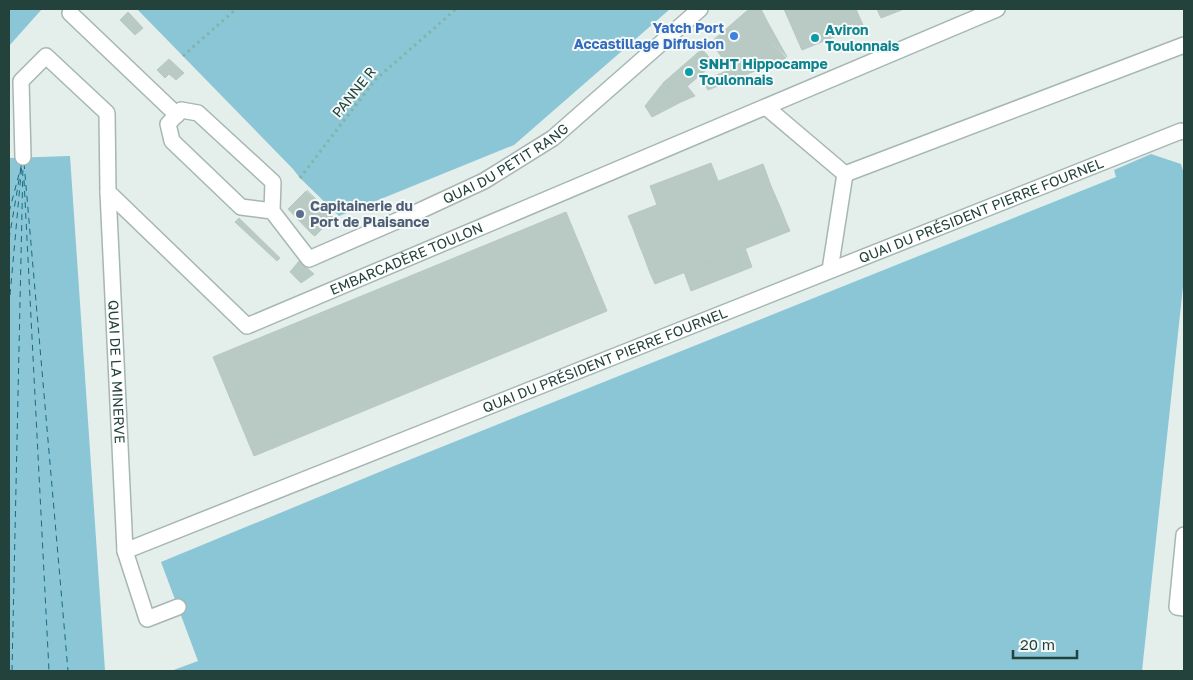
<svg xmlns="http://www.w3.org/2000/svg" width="1193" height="680" font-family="'Golos Text',sans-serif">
	<rect width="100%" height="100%" fill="#e4eeeb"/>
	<path fill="#8ac6d6" d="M9 9H42L9 46Z
		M137 9H670L514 145 339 216 300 178 293 169Z
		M1151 154 1181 164 1184 174V277L1142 671H171L198 661 161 562 394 466 1116 177 1114 170Z
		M70 156 105 671H9V158Z"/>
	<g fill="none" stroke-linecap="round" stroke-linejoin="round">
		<path stroke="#186a82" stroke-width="1" stroke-dasharray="6 5" stroke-linecap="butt" d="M24 163 68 671
			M24 180 49 671
			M9 212 22 163
			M9 239 21 168
			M9 306 22 163
			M12 671 23 165"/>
	</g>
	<path fill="#b9cac4" stroke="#b6c9c2" d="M749 9H761L767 21 757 30 741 16Z
		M784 9H856L863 25 802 50Z
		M877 9H904L881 18Z
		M128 12 143 28 135 35 120 20Z
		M741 16 757 30 723 59 711 42Z
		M767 21 787 57 757 30Z
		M757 30 786 58 738 78 723 59Z
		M702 49 714 63 676 96 664 82Z
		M169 59 184 73 176 80 169 74 165 78 157 70Z
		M731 69 738 78 708 90 703 81Z
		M664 82 681 102 652 117 645 106Z
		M687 86 695 96 681 102 676 96Z
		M711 163 718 181 657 205 650 186Z
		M763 164 766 172 762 173 761 177 764 185 768 187 771 186 781 209 777 210 775 215 779 223 783 224 786 222 790 231 655 284 650 273 656 270 650 252 643 254 640 247 646 244 639 225 633 228 628 216Z
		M766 172 771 186 768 187 764 185 761 177 762 173Z
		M307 190 334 218 331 220 329 218 331 216Z
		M306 191 331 216 329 218 304 193Z
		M304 193 329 218 316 206 307 215 319 228 312 234 288 209Z
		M316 206 323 213 314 222 307 215Z
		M781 209 786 222 783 224 779 223 775 215 777 210Z
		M566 212 607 311 254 456 213 357Z
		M323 213 329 219 319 228 314 222Z
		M239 218 280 258 277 261 235 222Z
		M329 218 331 220 315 236 312 234Z
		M639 225 646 244 640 247 633 228Z
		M745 248 752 267 691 291 684 272Z
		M650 252 656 270 650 273 643 254Z
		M299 261 314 274 301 283 290 272Z"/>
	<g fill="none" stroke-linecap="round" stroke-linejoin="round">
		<g stroke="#a6b7b3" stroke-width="18">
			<g id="minor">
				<path d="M70 13 177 115"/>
				<path d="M766 107 845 174 1184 45"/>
				<path id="s1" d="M23 157 21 81 46 56 107 113 108 192 247 326 997 9"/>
				<path id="s2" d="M108 192 125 551"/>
				<path id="s3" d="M272 211 241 207 172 141 168 124 181 110 198 113 273 182 272 211 309 259 415 213 484 181 553 138 700 9"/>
				<path d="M830 270 845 174"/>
				<path d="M1184 535 1177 607 1184 608"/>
				<path id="s4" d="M178 607 147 619 125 551 1181 131 1184 132"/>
			</g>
		</g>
		<path stroke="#83b4a7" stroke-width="3" stroke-dasharray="2.5 4" stroke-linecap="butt" d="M183 56 236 9
			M300 178 375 80 456 9"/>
		<use href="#minor" stroke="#fff" stroke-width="15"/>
	</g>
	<circle fill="#3f7fe0" stroke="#f5faf8" stroke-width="2" cx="734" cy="36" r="5"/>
	<g fill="#0f9aa8" stroke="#f5faf8" stroke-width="2">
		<circle cx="815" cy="38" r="5"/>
		<circle cx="689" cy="72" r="5"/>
	</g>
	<circle fill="#5c6f8a" stroke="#f5faf8" stroke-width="2" cx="300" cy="214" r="5"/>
	<g text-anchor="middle" stroke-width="4" stroke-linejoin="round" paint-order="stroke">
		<g font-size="14" font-weight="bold" fill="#366cbe" stroke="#f5faf8" text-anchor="end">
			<text x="724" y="33">Yatch Port<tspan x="724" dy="16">Accastillage Diffusion</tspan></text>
		</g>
		<g font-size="14" font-weight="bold" fill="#0d838f" stroke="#f5faf8" text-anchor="start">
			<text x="825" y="35">Aviron<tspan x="825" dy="16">Toulonnais</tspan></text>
			<text x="699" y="69">SNHT Hippocampe<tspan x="699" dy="16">Toulonnais</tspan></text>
		</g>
		<g font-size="14" fill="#22423b" stroke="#f5faf8">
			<text transform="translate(354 92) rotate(-51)" y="5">PANNE R</text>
			<text dy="5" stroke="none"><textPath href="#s3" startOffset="591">QUAI DU PETIT RANG</textPath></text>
			<text dy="5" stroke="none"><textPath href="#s4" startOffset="1026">QUAI DU PRÉSIDENT PIERRE FOURNEL</textPath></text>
			<text dy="5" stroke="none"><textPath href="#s1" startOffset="640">EMBARCADÈRE TOULON</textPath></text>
			<text dy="5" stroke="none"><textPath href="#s4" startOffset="621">QUAI DU PRÉSIDENT PIERRE FOURNEL</textPath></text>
			<text dy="5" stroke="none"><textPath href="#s2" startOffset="180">QUAI DE LA MINERVE</textPath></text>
		</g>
		<g font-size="14" font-weight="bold" fill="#4e5e75" stroke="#f5faf8" text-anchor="start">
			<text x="310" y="211">Capitainerie du<tspan x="310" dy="16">Port de Plaisance</tspan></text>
		</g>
	</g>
	<rect width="1193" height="680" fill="none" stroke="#22423b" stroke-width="20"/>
	<path d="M1013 650v8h64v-8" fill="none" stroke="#22423b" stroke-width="2.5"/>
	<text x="1020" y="650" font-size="15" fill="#22423b" stroke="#f5faf8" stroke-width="4" paint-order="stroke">20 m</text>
</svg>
